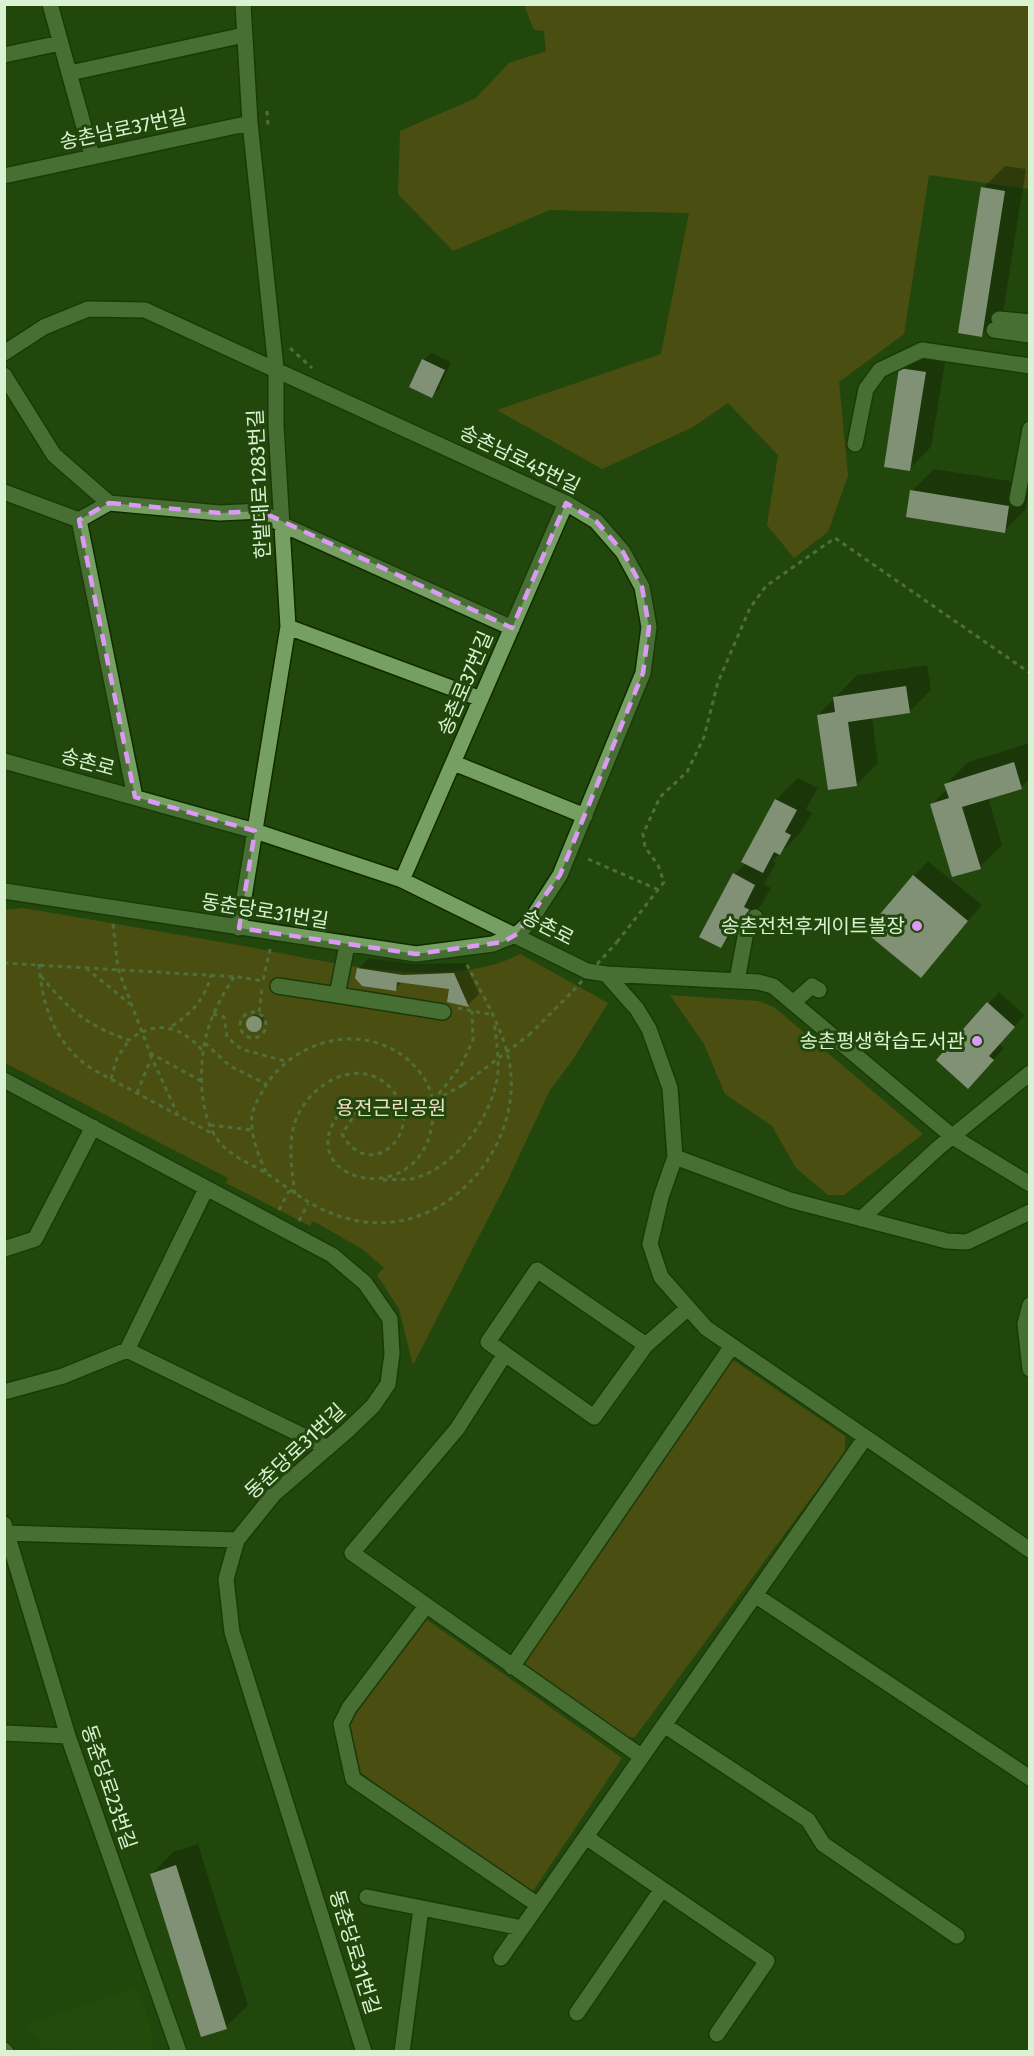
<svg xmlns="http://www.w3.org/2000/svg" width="1034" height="2056" font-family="'Fira Sans','Noto Sans KR',sans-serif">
	<rect width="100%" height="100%" fill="#22470c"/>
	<path fill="#26500c" d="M137 1988 150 2023 153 2050 43 2048 26 2025Z"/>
	<path fill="#7b5718" d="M524 5H1029V189L929 175 904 334 839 382 848 476 828 532 794 558 767 525 778 455 728 403 693 427 602 469 497 410 661 354 689 213 550 210 453 251 398 194 400 131 476 98 509 63 546 51 544 31 534 30Z
		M23 908C95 920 167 933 238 945 318 959 446 994 520 954L608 1003 572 1061 550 1090 507 1182 413 1365 399 1309 377 1275 384 1268 362 1249 313 1221 310 1226 226 1183 228 1178 5 1063 4 910Z
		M670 995 758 1001 774 1007 923 1134 844 1195H828L796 1168 772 1126 725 1094 704 1044Z
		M733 1360 845 1436V1452L635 1737 627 1738 527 1668 524 1656Z
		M426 1619 622 1758 531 1894 354 1768 348 1723Z"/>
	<path fill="#0007" d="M1005 166 1026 169 1003 313 981 335 983 188Z
		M923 346 947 351 931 447 909 469 901 368Z
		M431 353 451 362 439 389 431 396 423 360Z
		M934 469 1030 484 1026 509 1004 531 912 491Z
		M927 665 931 690 909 712 872 717 878 763 856 785 818 715 857 675Z
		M1030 743V779L1021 787 988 797 1002 845 980 867 932 804 947 789 946 784 968 762Z
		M798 778 818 788 806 809 812 813 801 832 773 861 776 863 764 884 771 888 760 907 721 946 735 874 746 863 743 861 776 799Z
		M928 861 982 905 921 976 914 876Z
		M369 958 414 964 465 963 479 994 468 1005 449 1000 451 988 403 981 395 989 358 969Z
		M999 992 1025 1015 999 1044 1004 1048 979 1076 938 1060Z
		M255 1014 264 1017 263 1026 253 1032 248 1029 247 1022Z
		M198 1844 248 2005 226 2027 202 2035 152 1874 173 1852Z"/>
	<path fill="#f3eaf6" d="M981 187 1005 191 982 337 958 333Z
		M422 359 445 370 432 398 409 387Z
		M899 368 926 372 910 471 884 467Z
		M910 490 1009 506 1005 533 906 517Z
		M906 686 910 713 848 722 857 786 828 790 817 715 835 712 833 697Z
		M1014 762 1022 789 962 807 981 869 952 877 930 804 949 798 944 784Z
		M775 799 797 810 785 832 791 835 780 855 774 852 763 873 741 862Z
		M733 873 755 885 744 907 750 910 739 930 733 927 721 948 699 937Z
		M913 875 968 921 921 978 865 932Z
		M357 968 403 975 454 973 469 1007 447 1002 449 989 397 982 396 991 362 986 355 978Z
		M987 1002 1015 1027 989 1056 994 1060 968 1089 936 1060Z
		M246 1024a8 8 0 1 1 16 0a8 8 0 1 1-16 0Z
		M176 1865 227 2029 201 2037 150 1874Z"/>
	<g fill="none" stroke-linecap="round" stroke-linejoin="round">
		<g stroke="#0f2b00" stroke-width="18">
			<path id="minor" d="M50 4 92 156
				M4 55 60 43
				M70 73 244 35
				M4 176 250 123
				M999 319 1030 322
				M994 330 1030 335
				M4 353 44 327 88 309 145 310 566 503 596 521 623 552 642 587 649 627 643 673 560 875 529 923 517 934 493 944 416 954 4 891
				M4 375 54 455 109 503
				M855 444 866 389 880 370 922 350 1030 366
				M4 492 79 520
				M1017 499 1030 429
				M79 520 109 503 220 513 260 511 281 524 512 628
				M79 520 135 797
				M288 627 481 699
				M4 761 255 831 402 880 587 971 606 974 758 982 773 986 953 1137 1030 1184
				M454 763 585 816
				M402 880 566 503
				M239 928 288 627 276 426V368L250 123 243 4
				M606 974 637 1009 649 1029 670 1088 675 1157 661 1197 650 1244 661 1277 706 1328 1030 1550
				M737 980 746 932 755 917
				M278 986 337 995 347 945
				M337 995 443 1012
				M795 1001 812 986 819 990
				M4 1080 332 1255 365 1283 390 1319 392 1354 388 1384 373 1406 347 1431 274 1494 237 1540 226 1579 232 1632 364 2052
				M675 1157 790 1200 947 1241 967 1242 1030 1212
				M861 1219 938 1148 1030 1073
				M4 1249 35 1239 93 1127
				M1030 1305 1025 1324 1030 1369
				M127 1350 206 1189
				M505 1354 488 1342 537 1270 646 1345
				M4 1392 63 1376 127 1350 328 1448
				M4 1524 68 1736 179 2052
				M4 1533 237 1540
				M755 1595 1030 1778
				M426 1606 349 1708 341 1724 353 1779 538 1905
				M512 1667 732 1346
				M664 1725 808 1820 823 1844 957 1936
				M4 1733 68 1736
				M642 1757 352 1553 457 1429 505 1354 594 1417 646 1345 688 1308
				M586 1837 767 1961 717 2034
				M367 1897 522 1928
				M501 1958 865 1438
				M577 2013 662 1889
				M4 2050 6 2052
				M402 2052 421 1908"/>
		</g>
		<path stroke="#84a175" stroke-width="3" stroke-dasharray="4.5 4.5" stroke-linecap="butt" d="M267 111 268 126
			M290 348 312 368
			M588 859 659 890
			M113 924 118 969 150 1053 203 1082
			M617 942 664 882 658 865 645 847 643 834 660 797 687 772 704 737 718 682 750 608 766 586 835 538 1030 673
			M4 963 239 977 263 981 270 949
			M39 964C42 1007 55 1044 92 1069L215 1135
			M86 968 130 1004
			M41 976C69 1010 87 1026 129 1040 157 1019 181 1026 203 1051
			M234 977C223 994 214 1010 208 1029 198 1062 197 1120 223 1146 236 1159 254 1165 269 1175 302 1198 323 1216 365 1222 453 1233 528 1139 508 1056 500 1023 482 994 467 965
			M458 1008 493 1015
			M259 1012 262 989
			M240 1025a13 13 0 1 1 26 0a13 13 0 1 1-26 0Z
			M213 1014 224 1017 227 1037 241 1049 285 1061
			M172 1026C192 1013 205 999 211 975
			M529 1035 573 991
			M205 1043 230 1066 266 1084
			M150 1054 177 1113
			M111 1079 117 1058 129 1040
			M137 1093 151 1059
			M435 1100 463 1085
			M433 1101 461 1066 473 1040 472 1011
			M210 1125 252 1130
			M266 1172C258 1154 250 1135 252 1115 253 1107 259 1098 263 1090 287 1048 342 1026 388 1047 409 1056 432 1080 433 1105 437 1218 283 1185 341 1111L358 1110
			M383 1180C392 1179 403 1180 411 1179 455 1170 494 1115 498 1072 499 1055 496 1038 494 1021
			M295 1194C292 1172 288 1147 294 1125 307 1081 368 1049 398 1098 421 1135 369 1183 342 1134L358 1110
			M279 1210 289 1191
			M299 1221 308 1204"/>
		<use href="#minor" stroke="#769f63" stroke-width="15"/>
		<path stroke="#84a175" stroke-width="3" stroke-dasharray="4.5 4.5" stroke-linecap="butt" d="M573 991 617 942
			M463 1085 529 1035"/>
	</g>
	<path d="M0 0H1034V2056H0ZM109 503 220 513 260 511 512 628 566 503 596 521 623 552 642 587 649 627 643 673 560 875 517 934 503 942 416 954 239 928 255 831 135 797 79 520Z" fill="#22470c" fill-opacity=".55" fill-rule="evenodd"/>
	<path fill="none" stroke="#dc99f5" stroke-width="4.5" stroke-dasharray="12 8" stroke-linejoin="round" d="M109 503 220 513 260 511 512 628 566 503 596 521 623 552 642 587 649 627 643 673 560 875 517 934 503 942 416 954 239 928 255 831 135 797 79 520Z"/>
	<g fill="#dc99f5" stroke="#22470c" stroke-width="2">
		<circle cx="917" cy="926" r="6"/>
		<circle cx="977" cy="1041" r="6"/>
	</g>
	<g text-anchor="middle" stroke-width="6" stroke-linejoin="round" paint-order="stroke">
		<g font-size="20" fill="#dbf2d2" stroke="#22470c">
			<text transform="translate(123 129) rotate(-12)" y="7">송촌남로37번길</text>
			<text transform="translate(520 459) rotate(26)" y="7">송촌남로45번길</text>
			<text transform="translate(259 484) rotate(-93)" y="7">한밭대로1283번길</text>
			<text transform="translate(465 683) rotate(-67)" y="7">송촌로37번길</text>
			<text transform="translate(88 762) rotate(15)" y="7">송촌로</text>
			<text transform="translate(265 911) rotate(9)" y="7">동춘당로31번길</text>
			<text transform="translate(548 927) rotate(27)" y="7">송촌로</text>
			<text transform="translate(295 1451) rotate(-43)" y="7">동춘당로31번길</text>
			<text transform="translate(109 1787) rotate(71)" y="7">동춘당로23번길</text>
			<text transform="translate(355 1952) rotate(73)" y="7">동춘당로31번길</text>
		</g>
		<g font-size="20" fill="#dbf2d2" stroke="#22470c" text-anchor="end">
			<text x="905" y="933">송촌전천후게이트볼장</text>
			<text x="965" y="1048">송촌평생학습도서관</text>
		</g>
		<g font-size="20" fill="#f1dfc6" stroke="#22470c">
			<text x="391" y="1115">용전근린공원</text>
		</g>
	</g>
	<rect width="1034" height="2056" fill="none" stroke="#dbf2d2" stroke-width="12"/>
</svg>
